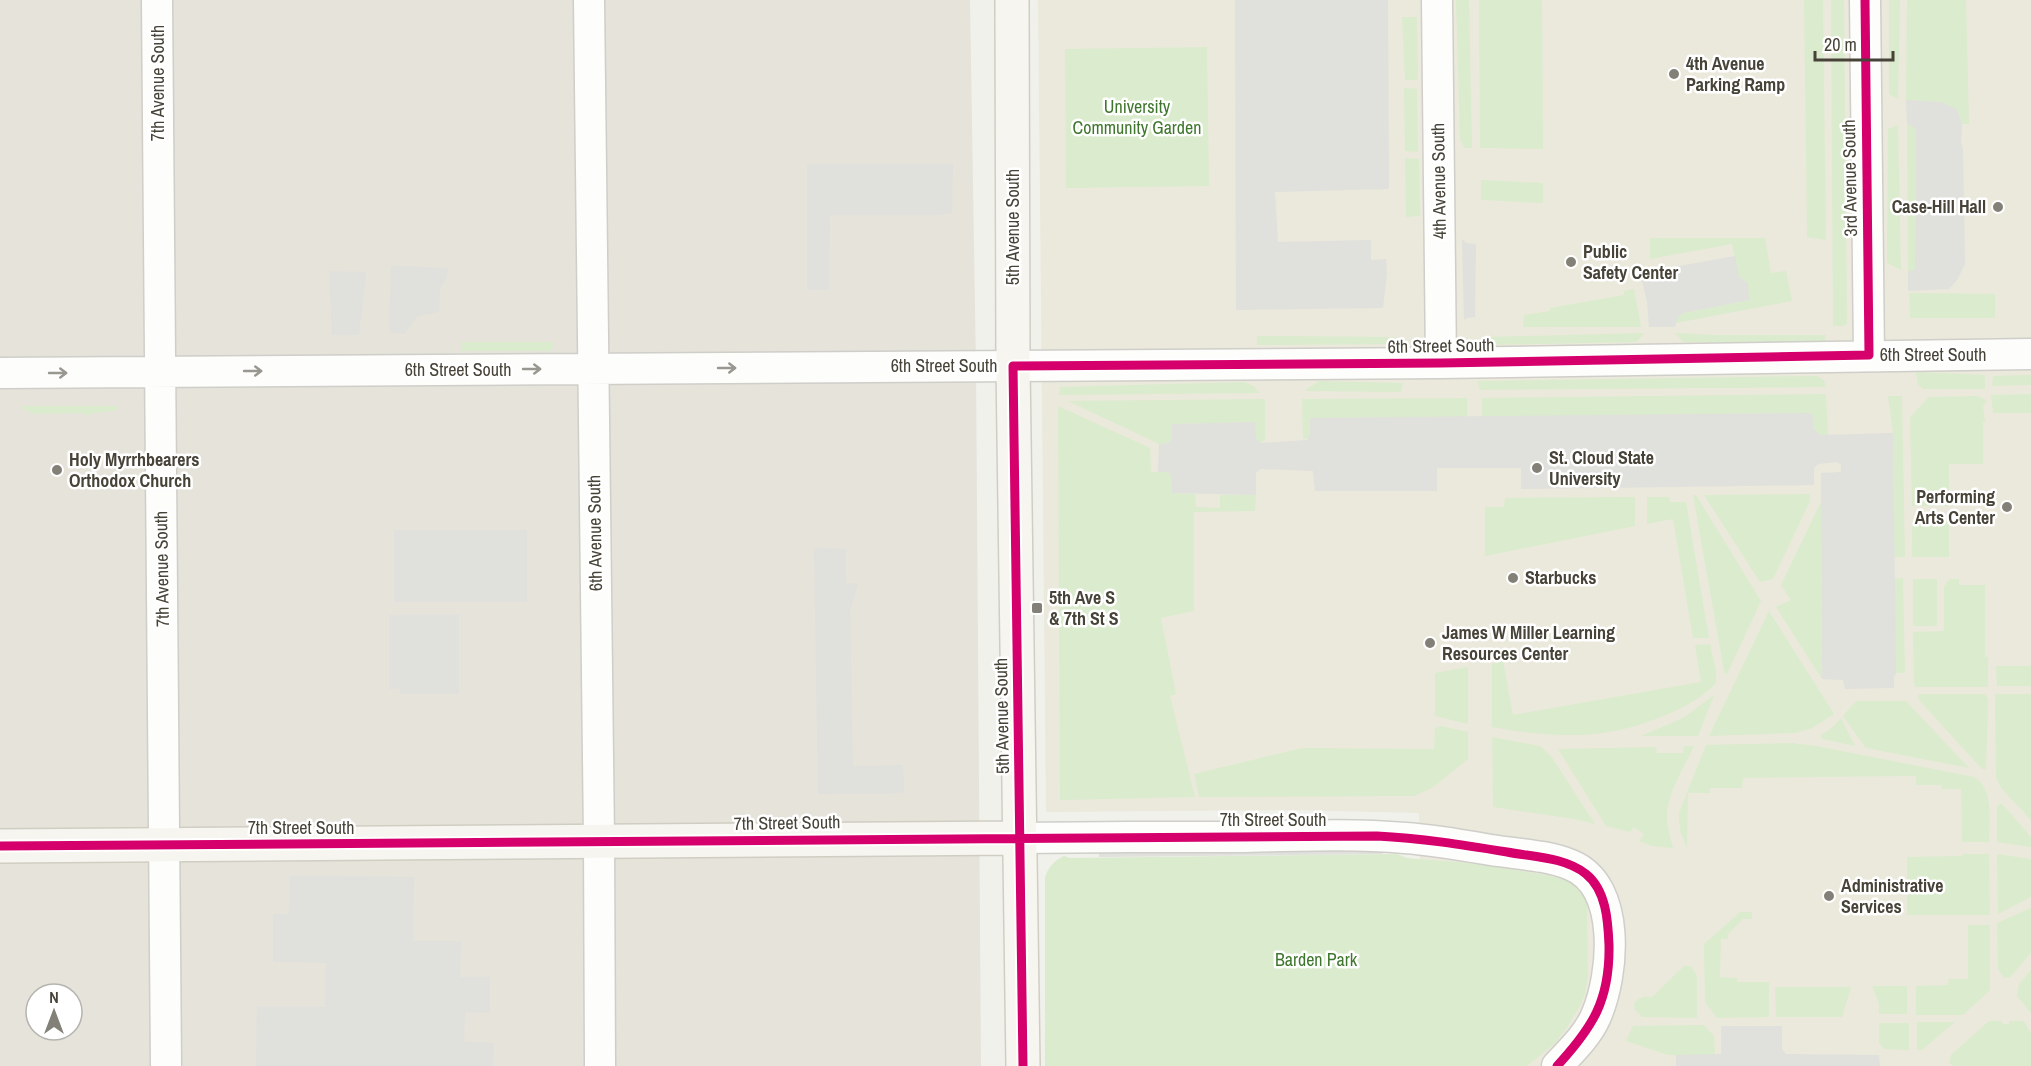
<svg xmlns="http://www.w3.org/2000/svg" width="2031" height="1066" font-family="'Archivo Narrow',sans-serif">
	<rect width="100%" height="100%" fill="#f1f1ec"/>
	<path fill="#e5e3da" fill-rule="evenodd" d="M0 0H970L976 366 981 1066H0ZM36 994H72V1030H36Z"/>
	<path fill="#ebe9dc" d="M1038 0H2031V1066H1424L1419 813 1289 810 1046 812Z"/>
	<path fill="#dbebcd" d="M1456 0H1469L1472 148H1465L1460 140Z
		M1479 0H1542L1543 149 1480 148Z
		M1804 0H1823L1826 240 1807 237Z
		M1831 0H1844L1847 323 1843 326H1833Z
		M1889 0H1900L1898 99 1889 94Z
		M1907 0H1966L1969 124H1962L1957 109 1941 102 1906 100Z
		M1402 17H1417L1418 80H1405Z
		M1207 47 1209 186 1066 188 1065 49Z
		M1404 88 1417 89 1418 152 1405 151Z
		M1907 123 1916 129 1915 269 1908 272Z
		M1898 125 1901 270 1887 263 1888 129Z
		M1405 158 1419 159 1420 216 1406 217Z
		M1481 180 1543 183V203L1481 200Z
		M1650 238H1765L1771 273 1786 271 1792 301 1676 323 1678 316 1683 313 1749 300 1742 278H1739L1732 244 1650 259Z
		M1634 289 1641 327H1523L1524 315 1550 311V308L1624 295V291Z
		M1909 293 1995 294V318H1910Z
		M1644 333 1637 342 1485 345 1486 337Z
		M1675 333 1712 335H1826L1825 342H1683Z
		M1257 336 1395 337 1397 344 1257 345Z
		M461 342H554L551 351H462Z
		M1916 372 1985 375V389H1923L1918 385Z
		M2031 375V385L1992 386 1993 376Z
		M1817 376 1824 380 1826 387 1480 390 1478 381Z
		M1319 381 1403 383 1401 392 1304 391Z
		M1244 382 1254 386 1259 393 1059 395 1060 387Z
		M1826 394 1828 435H1820L1813 428V417L1811 413 1482 417V398Z
		M2031 394V413H1993L1991 395Z
		M1888 396H1902L1905 557H1894L1893 433Z
		M1978 396 1987 401 1983 406 1985 422H1983V464H1949V506H1912L1910 417 1929 397Z
		M1467 398V417L1311 418 1309 439H1303L1302 399Z
		M1265 399V439L1261 443 1256 438 1255 422 1172 424V437L1169 443 1159 444 1068 401Z
		M21 406H118V410L84 415V413L34 414 21 408Z
		M1058 406 1150 448 1151 472H1168L1171 476 1172 493 1195 494 1196 507 1220 508V495H1256L1255 511 1194 512V611L1161 618 1176 694 1170 696 1195 797 1060 800Z
		M1810 494V501L1773 579 1760 582 1704 495Z
		M1693 495H1696L1761 601 1727 674H1725L1724 671Z
		M1635 497V526L1485 556V507H1504L1505 498Z
		M1647 497H1669L1670 502H1686L1709 638H1693L1673 519 1647 524Z
		M1821 502 1822 679 1776 607 1791 600 1781 585Z
		M1912 521H1949V557H1912Z
		M1903 578 1905 673H1896L1894 579Z
		M1913 579H1937V626H1913Z
		M1949 579H1959V585H1985V657H1988V687H1915L1914 682 1913 632 1944 631V587Z
		M1769 611 1834 714 1812 728 1795 733 1709 736Z
		M1710 644 1716 672V683C1701 699 1681 709 1661 717 1603 741 1553 738 1492 727V664L1503 661 1513 715 1701 682 1695 645Z
		M1996 666H2031V686H1997Z
		M1468 667V724L1435 716V673Z
		M1919 694H1985L1988 699 1986 769H1982L1918 699Z
		M1995 694H2031V820L2001 788 1996 777Z
		M1714 695 1698 736H1641L1683 718Z
		M1856 701H1906L1969 768 1866 748 1843 716Z
		M1841 718 1855 746 1822 739 1821 735 1834 726Z
		M1441 726 1468 732V759L1432 788 1414 796 1199 797 1194 774 1302 748 1434 749 1435 728Z
		M1492 737 1540 746 1551 756 1595 824 1574 819 1493 807Z
		M1791 743 1816 746 1974 777C1995 790 1989 821 1989 842H1962L1961 789H1942L1941 785H1916V776L1743 778 1742 788H1710V793H1688L1687 848 1680 831 1679 813 1706 745Z
		M1684 746H1694C1684 768 1665 796 1667 821 1668 830 1671 840 1673 848L1652 846 1639 841 1644 834 1634 827 1630 832 1606 826 1558 749 1656 747 1657 753H1683Z
		M1999 804H2002L2031 837V847L1997 842V807Z
		M1397 854 1407 858 1480 864 1558 877 1573 881 1587 901 1588 976 1585 994 1581 1004 1566 1029 1555 1043 1527 1066H1045V877C1049 866 1054 861 1064 856L1070 858Z
		M1963 854H1989L1990 915H1907V857L1962 856Z
		M1997 854 2031 859V897L1998 914Z
		M2031 908V953L2010 977 2004 978 1998 969 1997 923Z
		M1740 912H1752V919H1743L1728 934V939H1721L1720 977 1737 978V982H1769V1017L1717 1018 1705 1002 1704 944Z
		M1968 925H1990V990L1963 1015H1916V986L1948 985 1949 979H1968Z
		M1684 966H1691L1697 976V1018L1642 1017 1635 1010 1634 1004C1639 997 1644 996 1652 997Z
		M2031 970V1013L2017 996 2019 984Z
		M1872 986H1907V1014H1879V1004Z
		M1775 987H1851L1842 1017H1776Z
		M1989 1021H2002V1024H2009V1021H2024L2031 1034V1066H1954L1949 1063 1951 1055Z
		M1917 1022H1955L1922 1050H1917Z
		M1879 1023H1909V1050L1884 1049 1879 1043Z
		M1704 1025 1714 1036 1715 1055H1668L1626 1041 1633 1026Z"/>
	<path fill="#e0e0dc" d="M1235 0H1388L1389 189 1275 192 1278 242 1371 240V260L1386 259 1387 274 1383 308 1236 310Z
		M1906 100 1941 102 1957 109 1962 124 1961 143 1963 150 1965 264 1957 280 1949 289 1908 291V272L1915 269 1916 129 1907 123Z
		M807 164H953L952 213 937 215H830L829 289 807 290Z
		M1462 239 1466 243 1476 244 1475 317 1466 318 1464 320Z
		M1735 256 1739 277 1748 283 1749 300 1683 313 1678 317 1675 327H1649L1647 302 1640 273Z
		M391 266 448 268 446 279 440 288 439 312 417 316 404 334 389 332Z
		M329 271 366 272 359 335H332Z
		M1811 413 1813 417V428L1820 435 1893 433 1896 673 1894 677V688L1845 689 1843 680 1822 679 1821 473 1841 472V465L1837 462 1818 464 1814 468V485L1521 489V468H1437V491H1315L1313 471 1261 469 1256 473V495L1172 493 1171 476 1168 472H1158L1159 444 1169 443 1172 437V424L1255 422 1256 438 1261 443 1307 440 1310 434V418Z
		M394 530H527V602H394Z
		M814 548 846 549V583L858 584 850 611 853 766 903 765 904 793 818 794Z
		M389 615H459V694H401L400 689H389Z
		M1382 847 1383 854 1099 857V849Z
		M290 876 414 877 413 941H461L460 977H490V1013L465 1012 464 1042 494 1043 493 1066H256L257 1007H325L326 963 273 962V914H289Z
		M1721 1026H1782V1049L1786 1054 1879 1055 1880 1066H1676V1055L1721 1054Z"/>
	<g fill="none" stroke-linecap="round" stroke-linejoin="round">
		<g stroke="#cfcec9" stroke-width="33">
			<path id="street" d="M157 0 166 1066
				M589 0 599 841 600 1066
				M1437 0 1441 363
				M1865 0 1869 355
				M0 373 1441 363 2031 354
				M1020 838C1093 837 1165 837 1238 837 1293 836 1350 833 1405 838 1434 840 1462 845 1491 850 1516 854 1547 855 1571 865 1622 886 1614 975 1596 1016 1588 1035 1571 1051 1557 1066"/>
		</g>
		<g stroke="#d0cec3" stroke-width="36">
			<path id="secondary" d="M1012 0 1013 366 1023 1066
				M0 846 1020 838"/>
		</g>
		<use href="#street" stroke="#fdfdfc" stroke-width="30"/>
		<use href="#secondary" stroke="#f7f5ef" stroke-width="33"/>
		<g stroke="#fff" stroke-width="13">
			<path id="cycleway" d="M0 846 1377 836C1421 838 1464 845 1507 852 1533 857 1565 857 1586 874 1606 890 1608 920 1609 945 1610 1000 1593 1027 1557 1066
				M1023 1066 1013 366 1441 363 1869 355 1865 0"/>
		</g>
		<use href="#cycleway" stroke="#d6006c" stroke-width="9"/>
	</g>
	<defs><path id="oneway-shaft" d="M-6 0H5M1.5-3L5.5 0L1.5 3" fill="none" stroke-width="1.6" stroke-linecap="round" stroke-linejoin="round" transform="scale(1.5)"/></defs>
	<g stroke="#999790">
		<use href="#oneway-shaft" transform="translate(727 368)"/>
		<use href="#oneway-shaft" transform="translate(532 369)"/>
		<use href="#oneway-shaft" transform="translate(253 371)"/>
		<use href="#oneway-shaft" transform="translate(58 373)"/>
	</g>
	<g fill="#828077" stroke="#fff" stroke-width="2">
		<circle cx="1674" cy="74" r="6"/>
		<circle cx="1998" cy="207" r="6"/>
		<circle cx="1571" cy="262" r="6"/>
		<circle cx="1537" cy="468" r="6"/>
		<circle cx="57" cy="470" r="6"/>
		<circle cx="2007" cy="507" r="6"/>
		<circle cx="1513" cy="578" r="6"/>
		<rect x="1031" y="602" width="12" height="12" rx="3"/>
		<circle cx="1430" cy="643" r="6"/>
		<circle cx="1829" cy="896" r="6"/>
	</g>
	<g text-anchor="middle" stroke-width="5" stroke-linejoin="round" paint-order="stroke">
		<g font-size="18" font-weight="bold" fill="#474338" stroke="#fff" text-anchor="start">
			<text x="1686" y="70">4th Avenue<tspan x="1686" dy="21">Parking Ramp</tspan></text>
			<text x="1986" y="213" text-anchor="end">Case-Hill Hall</text>
			<text x="1583" y="258">Public<tspan x="1583" dy="21">Safety Center</tspan></text>
			<text x="1549" y="464">St. Cloud State<tspan x="1549" dy="21">University</tspan></text>
			<text x="69" y="466">Holy Myrrhbearers<tspan x="69" dy="21">Orthodox Church</tspan></text>
			<text x="1995" y="503" text-anchor="end">Performing<tspan x="1995" dy="21">Arts Center</tspan></text>
			<text x="1525" y="584">Starbucks</text>
			<text x="1049" y="604">5th Ave S<tspan x="1049" dy="21">&amp; 7th St S</tspan></text>
			<text x="1442" y="639">James W Miller Learning<tspan x="1442" dy="21">Resources Center</tspan></text>
			<text x="1841" y="892">Administrative<tspan x="1841" dy="21">Services</tspan></text>
		</g>
		<g font-size="18" fill="#474338" stroke="#fff">
			<text transform="translate(158 83) rotate(-90)" y="6">7th Avenue South</text>
			<text transform="translate(1850 178) rotate(-91)" y="6">3rd Avenue South</text>
			<text transform="translate(1439 181) rotate(-91)" y="6">4th Avenue South</text>
			<text transform="translate(1013 227) rotate(-90)" y="6">5th Avenue South</text>
			<text transform="translate(1441 346) rotate(-1)" y="6">6th Street South</text>
			<text x="1933" y="361">6th Street South</text>
			<text x="944" y="372">6th Street South</text>
			<text x="458" y="376">6th Street South</text>
			<text transform="translate(595 533) rotate(-91)" y="6">6th Avenue South</text>
			<text transform="translate(162 569) rotate(-91)" y="6">7th Avenue South</text>
			<text transform="translate(1002 716) rotate(-91)" y="6">5th Avenue South</text>
			<text x="1273" y="826">7th Street South</text>
			<text transform="translate(787 823) rotate(-1)" y="6">7th Street South</text>
			<text x="301" y="834">7th Street South</text>
		</g>
		<g font-size="18" fill="#3f762d" stroke="#fff">
			<text x="1137" y="113">University<tspan x="1137" dy="21">Community Garden</tspan></text>
			<text x="1316" y="966">Barden Park</text>
		</g>
	</g>
	<g transform="translate(54 1012)"><circle r="28" fill="#ffffff" stroke="#b5b4af" stroke-width="1.5"/>
	<path d="M0-4.5L10 22L0 15L-10 22Z" fill="#828077"/>
	<text y="-9" font-size="16" font-weight="bold" text-anchor="middle" fill="#474338">N</text>
	</g>
	<path d="M1815 51v9h78v-9" fill="none" stroke="#474338" stroke-width="3"/>
	<text x="1824" y="51" font-size="18" fill="#474338" stroke="#ffffff" stroke-width="4.5" paint-order="stroke">20 m</text>
</svg>
